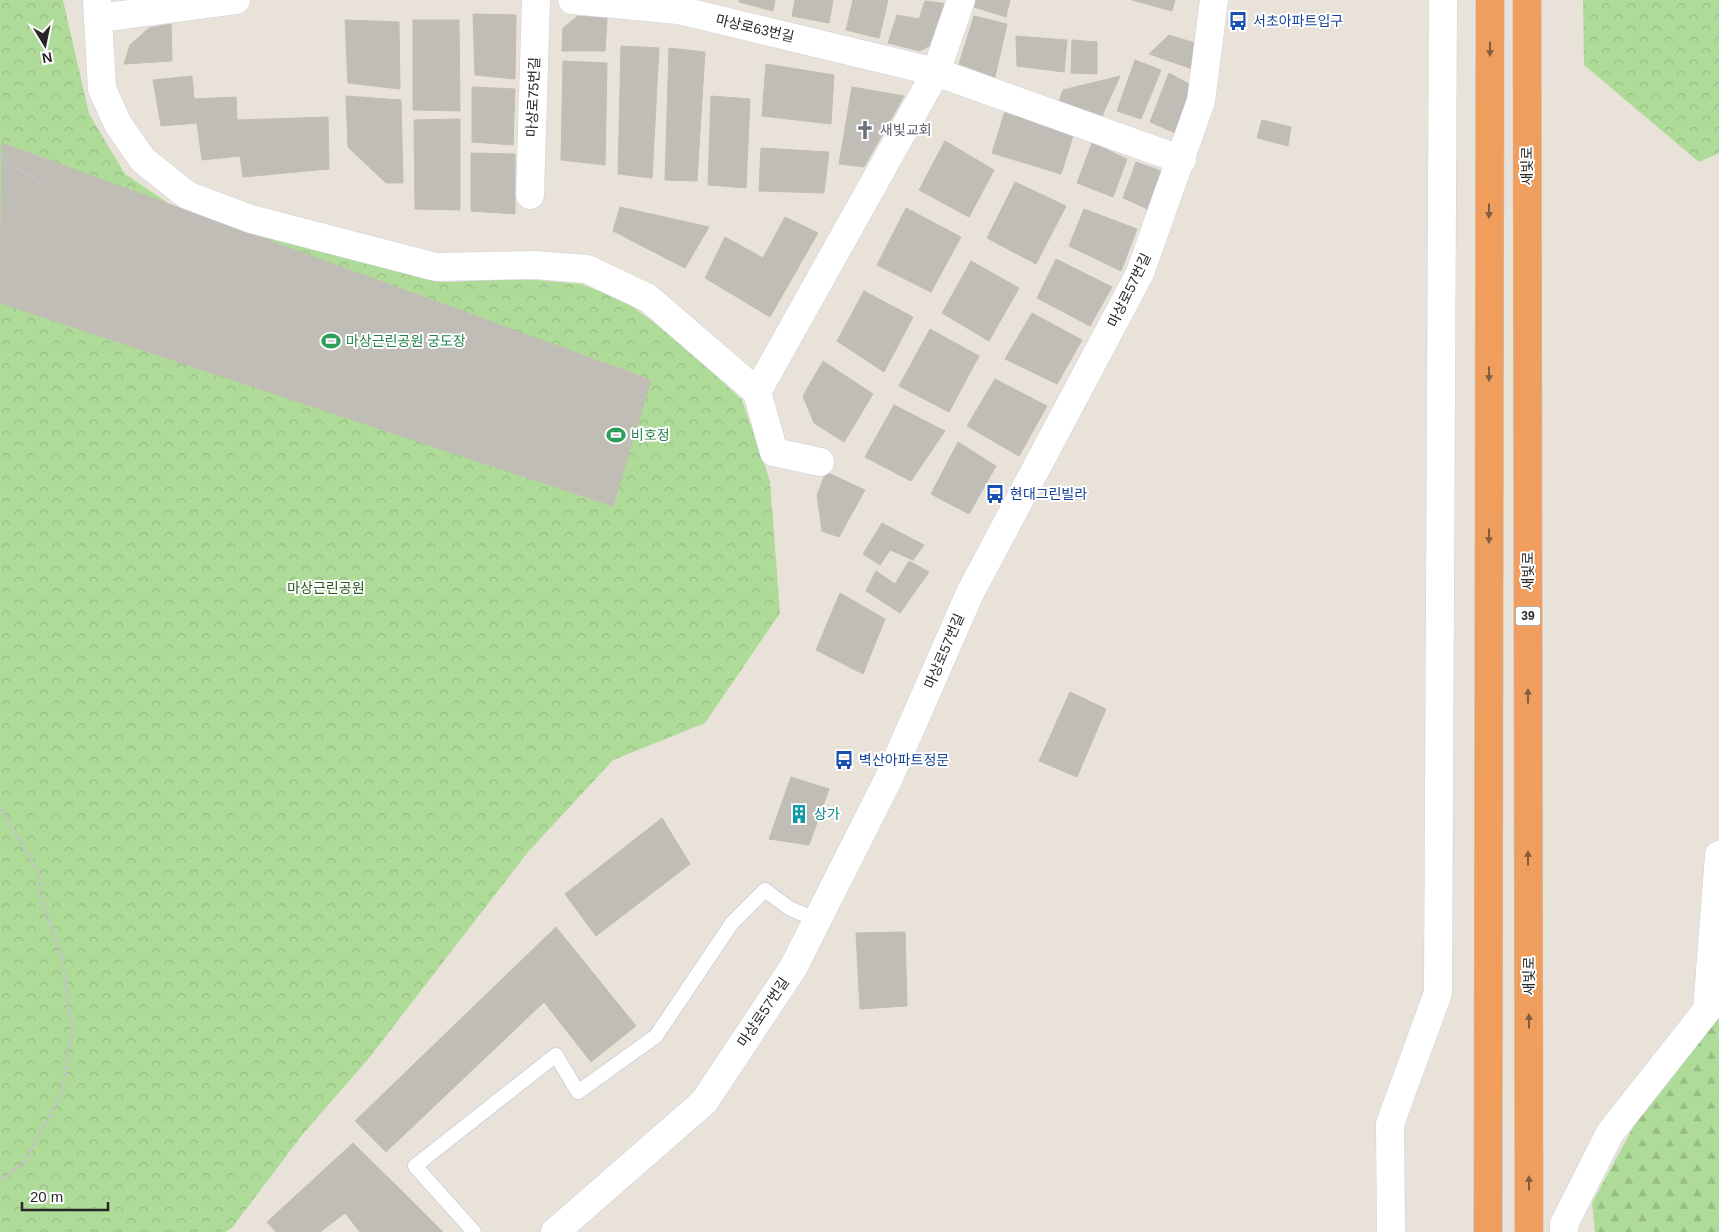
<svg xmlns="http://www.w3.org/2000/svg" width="1719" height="1232" font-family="Helvetica,'Noto Sans KR',sans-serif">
	<defs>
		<pattern id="forest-firs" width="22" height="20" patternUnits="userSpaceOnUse" patternTransform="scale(1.25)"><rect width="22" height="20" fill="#afdb99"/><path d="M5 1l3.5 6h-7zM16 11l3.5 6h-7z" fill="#97bc84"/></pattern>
		<pattern id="park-crowns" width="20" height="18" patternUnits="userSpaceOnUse" patternTransform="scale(1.25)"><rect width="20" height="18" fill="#afdb99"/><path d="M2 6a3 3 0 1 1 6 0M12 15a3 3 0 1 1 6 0" fill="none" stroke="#97bc84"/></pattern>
	</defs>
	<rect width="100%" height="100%" fill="#e8e2d9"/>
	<path fill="url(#forest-firs)" d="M1719 916V1232H1595L1592 1203 1690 1023Z"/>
	<path fill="url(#park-crowns)" d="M0 0H63L89 114 125 174 177 209 246 232 332 249 442 282 524 279 582 284 629 304 679 341 742 400 770 481 780 613 705 723 613 760 528 852 369 1058 302 1135 232 1228 225 1232H0Z
		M1583 0H1719V153L1699 162 1584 65Z"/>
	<path fill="#c0bcb6" stroke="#c3beb3" d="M739 0H775L773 11 739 2Z
		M795 0H833L829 23 792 16Z
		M853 0H888L879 38 846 30Z
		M976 0H1010L1006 17 974 7Z
		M1132 0H1175L1172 11Z
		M925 1 949 4 938 41 920 51 888 43 897 15 919 19Z
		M473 14 516 15 515 79 475 75Z
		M578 16 607 18 605 51H562L563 28Z
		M974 16 1007 24 995 77 959 64Z
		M345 20 399 22 400 89 348 83Z
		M413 20H459L460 111 413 110Z
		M171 24 172 61 124 64 130 45 149 28Z
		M1169 35 1195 43V70L1149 54Z
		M1016 36 1067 40 1064 72 1017 66Z
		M1072 40 1097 42V74L1071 73Z
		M621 46 659 48 652 178 618 174Z
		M669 48 705 52 697 181 665 180Z
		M1135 60 1161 70 1141 119 1117 111Z
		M563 61 607 63 605 165 561 160Z
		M766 64 834 75 831 124 762 116Z
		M1169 73 1196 88 1180 135 1150 122Z
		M192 76 194 99 236 97 237 120 328 117 329 169 243 177 240 156 202 160 197 123 161 126 153 80Z
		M1120 76 1102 116 1059 102 1063 90Z
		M472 87 515 89 513 145 472 142Z
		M852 87 904 96 864 167 839 164Z
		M346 96 401 100 403 183H386L348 147Z
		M711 96 750 99 746 188 708 185Z
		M1005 111 1073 136 1061 174 992 153Z
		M460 119V210L415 209 414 120Z
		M1262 120 1291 127 1288 146 1257 138Z
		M945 141 994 170 969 217 919 190Z
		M2 143 651 380 613 506 0 303Z
		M1092 143 1127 159 1113 197 1077 183Z
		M761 148 829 152 824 193 759 191Z
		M471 153 515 154V214L471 211Z
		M1136 162 1164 172 1150 210 1123 198Z
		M1015 182 1066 206 1036 264 987 238Z
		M620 207 709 227 685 268 613 231Z
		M906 208 961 237 931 292 877 265Z
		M1084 209 1137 229 1121 271 1069 246Z
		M785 217 818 233 770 317 705 278 725 237 763 258Z
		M1056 259 1112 287 1090 326 1037 298Z
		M971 261 1019 288 989 341 942 313Z
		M864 291 913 317 884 372 837 341Z
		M1032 313 1082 340 1057 384 1005 359Z
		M930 329 979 356 949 412 899 386Z
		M823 361 873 394 844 442 814 423 803 396Z
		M995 379 1047 406 1019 456 967 426Z
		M894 405 945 431 911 481 865 457Z
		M958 442 996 466 969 514 931 494Z
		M826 472 865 490 839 537 822 531 817 495Z
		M882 523 924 545 913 560 890 550 880 565 863 554Z
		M909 561 929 572 900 613 866 591 876 571 895 584Z
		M840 593 885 619 863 674 816 650Z
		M1070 692 1106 709 1077 777 1039 761Z
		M791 777 829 789 809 845 769 839Z
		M662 818 690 864 596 936 565 894Z
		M556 927 636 1026 591 1062 544 1002 386 1152 355 1121Z
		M905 932 907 1006 860 1009 856 933Z
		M353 1143 413 1202 443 1232H360L345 1213 320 1232H276L267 1222Z"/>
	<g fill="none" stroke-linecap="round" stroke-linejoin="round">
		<g stroke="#ced1df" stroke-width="16">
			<path id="lane" d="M474 1232 415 1166 556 1055 578 1092 656 1036 732 923 765 890 789 908 817 920"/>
		</g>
		<g stroke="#ced1df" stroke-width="29">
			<path id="street" d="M97 0 102 89 118 124 143 160 187 195 251 219 436 267 534 265 587 269 648 298 757 392 774 452 820 462
				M572 0 678 10 936 72 1182 160
				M99 18 236 0
				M530 195 536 0
				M757 392 936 72 961 0
				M555 1232 704 1102 793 968 888 780 970 593 1140 273 1201 101 1214 0
				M1391 1232 1390 1124 1438 993 1443 0
				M1564 1232V1224L1610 1133 1707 1010 1719 855"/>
		</g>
		<g stroke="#c3c3c3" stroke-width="29">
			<path id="highway" d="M1527 0 1529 1232
				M1488 1232 1490 0"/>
		</g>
		<path stroke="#c3c3c3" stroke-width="3" stroke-dasharray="4 2.5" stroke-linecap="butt" d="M0 156 44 185
			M0 808 38 871 40 893 63 962 72 1030 62 1093 24 1163 0 1180"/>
		<use href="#lane" stroke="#fff" stroke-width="14"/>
		<use href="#street" stroke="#fff" stroke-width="28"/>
		<use href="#highway" stroke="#ef9e5d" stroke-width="28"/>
	</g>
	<defs><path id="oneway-solid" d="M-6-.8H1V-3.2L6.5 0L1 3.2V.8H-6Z" transform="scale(1.25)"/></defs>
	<g fill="#815d3f">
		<use href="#oneway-solid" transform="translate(1490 49) rotate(90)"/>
		<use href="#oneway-solid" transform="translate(1489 211) rotate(90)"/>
		<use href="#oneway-solid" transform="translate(1489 374) rotate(90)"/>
		<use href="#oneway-solid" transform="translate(1489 536) rotate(90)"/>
		<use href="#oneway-solid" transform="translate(1528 696) rotate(-90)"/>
		<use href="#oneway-solid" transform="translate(1528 858) rotate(-90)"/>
		<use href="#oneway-solid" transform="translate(1529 1021) rotate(-90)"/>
		<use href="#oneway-solid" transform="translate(1529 1183) rotate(-90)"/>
	</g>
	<defs>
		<g id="bus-bare" transform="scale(1.5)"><path d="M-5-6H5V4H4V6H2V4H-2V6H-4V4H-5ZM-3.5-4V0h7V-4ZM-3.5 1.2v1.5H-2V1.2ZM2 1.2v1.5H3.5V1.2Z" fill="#1a4fb4" stroke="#fff" stroke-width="2.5" paint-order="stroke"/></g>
		<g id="church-bare" transform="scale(1.5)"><path d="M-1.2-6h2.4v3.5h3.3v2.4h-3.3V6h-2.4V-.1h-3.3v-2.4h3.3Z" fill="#6b7280" stroke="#fff" stroke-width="2.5" paint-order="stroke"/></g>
		<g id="stadium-bare" transform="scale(1.5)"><path d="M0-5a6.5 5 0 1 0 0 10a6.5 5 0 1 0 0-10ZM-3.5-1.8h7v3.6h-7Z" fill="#2e9e5b" stroke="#fff" stroke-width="2.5" paint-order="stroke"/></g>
		<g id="building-bare" transform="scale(1.5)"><path d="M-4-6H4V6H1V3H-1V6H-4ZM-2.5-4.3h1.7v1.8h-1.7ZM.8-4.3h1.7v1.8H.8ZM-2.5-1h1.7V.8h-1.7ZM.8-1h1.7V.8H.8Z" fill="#0f9aa8" stroke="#fff" stroke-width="2.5" paint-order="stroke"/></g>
	</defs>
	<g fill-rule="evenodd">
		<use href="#bus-bare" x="1238" y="21"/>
		<use href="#church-bare" x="865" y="130"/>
		<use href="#stadium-bare" x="331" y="341"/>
		<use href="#stadium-bare" x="616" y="435"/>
		<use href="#bus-bare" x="995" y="494"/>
		<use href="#bus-bare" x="844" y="760"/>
		<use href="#building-bare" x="799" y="814"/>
	</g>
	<g text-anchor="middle" stroke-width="4" stroke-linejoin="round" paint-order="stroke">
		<rect fill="#fff" stroke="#686868" stroke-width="1" x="1515.5" y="606.5" width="25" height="19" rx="4"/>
		<g font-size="12" font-weight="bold" fill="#272727">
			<text x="1528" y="620">39</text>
		</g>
		<g font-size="14" fill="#164399" stroke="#fff" text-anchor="start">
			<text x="1253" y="26">서초아파트입구</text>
			<text x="1010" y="499">현대그린빌라</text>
			<text x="859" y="765">벽산아파트정문</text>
		</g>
		<g font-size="14" fill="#272727" stroke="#fff">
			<text transform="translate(755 28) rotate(13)" y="5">마상로63번길</text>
			<text transform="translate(533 97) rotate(-88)" y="5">마상로75번길</text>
			<text transform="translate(1527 166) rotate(-90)" y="5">새빛로</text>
			<text transform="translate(1129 290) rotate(-64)" y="5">마상로57번길</text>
			<text transform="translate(1528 571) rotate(-90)" y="5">새빛로</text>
			<text transform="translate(944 651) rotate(-67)" y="5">마상로57번길</text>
			<text transform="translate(1529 976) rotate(-90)" y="5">새빛로</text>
			<text transform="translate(763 1012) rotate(-56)" y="5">마상로57번길</text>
		</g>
		<g font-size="14" fill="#5b616d" stroke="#fff" text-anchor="start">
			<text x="880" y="135">새빛교회</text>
		</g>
		<g font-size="14" fill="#27864d" stroke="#fff" text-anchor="start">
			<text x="346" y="346">마상근린공원 궁도장</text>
			<text x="631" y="440">비호정</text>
		</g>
		<g font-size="14" fill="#2a5c1e" stroke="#fff">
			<text x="326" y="593">마상근린공원</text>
		</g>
		<g font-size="14" fill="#0d838f" stroke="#fff" text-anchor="start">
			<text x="814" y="819">상가</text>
		</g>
	</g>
	<g transform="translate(45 45) rotate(170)" stroke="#ffffff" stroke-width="4" paint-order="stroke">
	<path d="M0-4L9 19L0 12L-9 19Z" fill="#272727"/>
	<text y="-8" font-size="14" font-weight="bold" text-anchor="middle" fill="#272727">N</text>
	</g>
	<path d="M22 1202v8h86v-8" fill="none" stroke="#272727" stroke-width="2.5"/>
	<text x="30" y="1202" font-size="15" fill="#272727" stroke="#ffffff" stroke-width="4" paint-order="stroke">20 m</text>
</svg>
